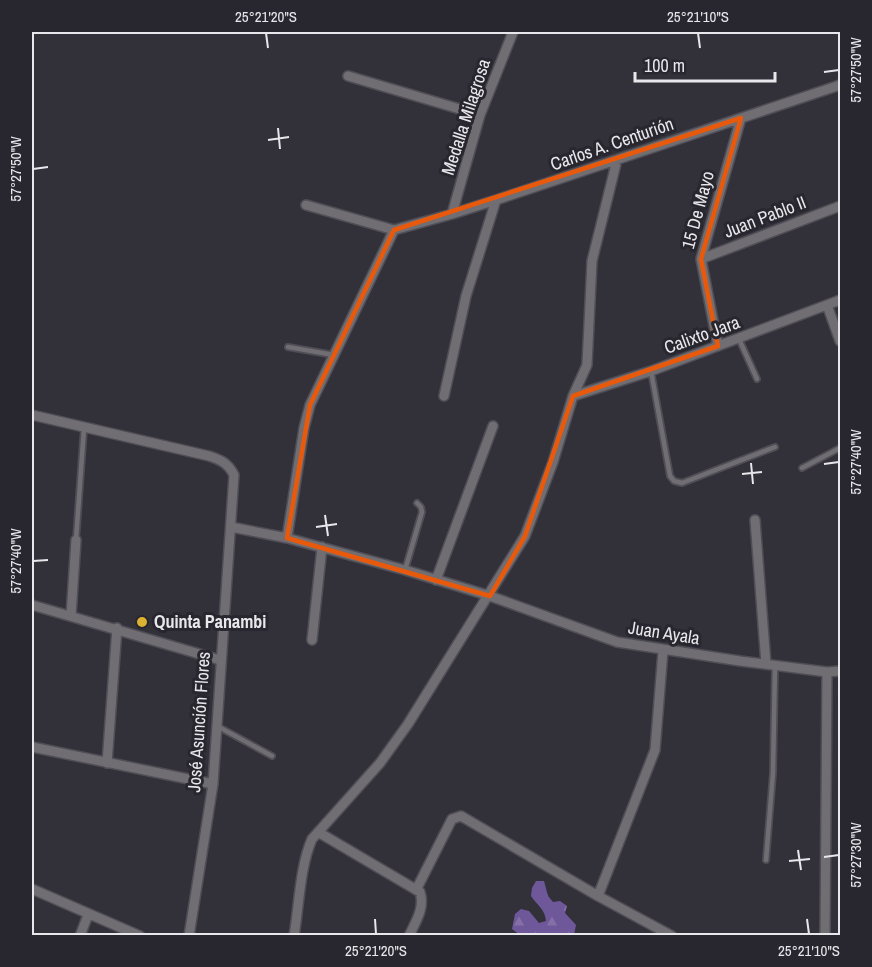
<svg xmlns="http://www.w3.org/2000/svg" width="872" height="967" font-family="'Archivo Narrow',sans-serif">
	<defs>
		<pattern id="forest-firs" width="22" height="20" patternUnits="userSpaceOnUse" patternTransform="scale(1.5)"><rect width="22" height="20" fill="#6f5899"/><path d="M5 1l3.5 6h-7zM16 11l3.5 6h-7z" fill="#8470a7"/></pattern>
	</defs>
	<rect width="100%" height="100%" fill="#323038"/>
	<path fill="url(#forest-firs)" d="M536 881H544L548 896 553 902 560 901 567 906 565 913 576 925 574 935H520L512 929 515 914 521 909 529 911 539 923 546 921C545 909 537 905 531 896L532 888Z"/>
	<g fill="none" stroke-linecap="round" stroke-linejoin="round">
		<g stroke="#4f4d55" stroke-width="8">
			<path id="lane" d="M739 339 757 379
				M288 347 334 355
				M651 371 670 476 674 481 682 483 775 447
				M802 468 840 448
				M76 540 84 428
				M405 570 422 512 421 507 417 503
				M217 726 272 756
				M766 860 773 773 775 666"/>
		</g>
		<g stroke="#4f4d55" stroke-width="12">
			<path id="street" d="M348 76 480 115
				M306 205 394 230
				M452 214 480 115 513 32
				M394 230 452 214 496 200 840 85
				M701 259 840 206
				M827 305 840 341
				M718 346 701 259 741 118
				M444 396 466 296 496 200
				M573 396 651 371 840 300
				M32 415 209 456C221 460 228 463 234 475L213 784 189 936
				M755 520 766 664
				M231 527 287 538 405 570 490 596 617 642 740 661 827 672 840 671
				M287 538 304 428 310 405 394 230
				M436 580 493 426
				M32 605 220 660
				M71 616 76 540
				M312 640 322 547
				M32 747 213 784
				M107 763 117 628
				M318 832 420 892C425 908 416 921 409 936
				M32 889 140 936
				M416 890 452 819 461 816 598 896 672 936
				M598 896 655 750 663 651
				M80 936 88 915
				M294 936C299 906 300 866 312 839L380 763 408 724 525 536 553 462 573 396 587 365 592 261 617 160
				M825 936 827 672"/>
		</g>
		<use href="#lane" stroke="#706e73" stroke-width="4.5"/>
		<use href="#street" stroke="#706e73" stroke-width="9"/>
	</g>
	<path fill="none" stroke="#e8590c" stroke-width="4.5" stroke-linejoin="round" d="M741 118 701 259 718 346 573 396 525 536 490 596 287 538 310 405 394 230Z"/>
	<path fill="none" stroke="#e8e7ec" stroke-width="2" d="M266 33 268 48M698 33 700 48M824 72 839 70M278 128 280 149M268 140 289 137M33 169 48 167M751 463 753 484M824 464 839 462M742 474 762 472M325 515 328 536M316 527 337 524M33 561 48 560M798 850 801 870M824 857 839 855M789 861 810 859M375 919 376 934M807 919 809 934"/>
	<circle fill="#dcb233" stroke="#28262e" stroke-width="2" cx="142" cy="622" r="6"/>
	<g text-anchor="middle" stroke-width="6" stroke-linejoin="round" paint-order="stroke">
		<g font-size="18" fill="#e8e7ec" stroke="#28262e">
			<text transform="translate(466 117) rotate(-72)" y="6">Medalla Milagrosa</text>
			<text transform="translate(612 144) rotate(-19)" y="6">Carlos A. Centurión</text>
			<text transform="translate(698 210) rotate(-75)" y="6">15 De Mayo</text>
			<text transform="translate(765 217) rotate(-21)" y="6">Juan Pablo II</text>
			<text transform="translate(702 335) rotate(-20)" y="6">Calixto Jara</text>
			<text transform="translate(664 633) rotate(9)" y="6">Juan Ayala</text>
			<text transform="translate(199 722) rotate(-86)" y="6">José Asunción Flores</text>
		</g>
		<g font-size="18" font-weight="bold" fill="#e8e7ec" stroke="#28262e" text-anchor="start">
			<text x="154" y="628">Quinta Panambi</text>
		</g>
	</g>
	<rect width="872" height="967" fill="none" stroke="#28262e" stroke-width="66"/>
	<path d="M635 72v9h140v-9" fill="none" stroke="#e8e7ec" stroke-width="3"/>
	<text x="644" y="72" font-size="18" fill="#e8e7ec" stroke="#28262e" stroke-width="4.5" paint-order="stroke">100 m</text>
	<rect x="33" y="33" width="806" height="901" fill="none" stroke="#e8e7ec" stroke-width="2"/>
	<g font-size="15" text-anchor="middle" fill="#e8e7ec">
		<text x="266" y="22">25°21'20"S</text>
		<text x="698" y="22">25°21'10"S</text>
		<text transform="translate(856 70) rotate(-90)" y="5">57°27'50"W</text>
		<text transform="translate(16 169) rotate(-90)" y="5">57°27'50"W</text>
		<text transform="translate(856 462) rotate(-90)" y="5">57°27'40"W</text>
		<text transform="translate(16 561) rotate(-90)" y="5">57°27'40"W</text>
		<text transform="translate(856 855) rotate(-90)" y="5">57°27'30"W</text>
		<text x="376" y="956">25°21'20"S</text>
		<text x="809" y="956">25°21'10"S</text>
	</g>
</svg>
